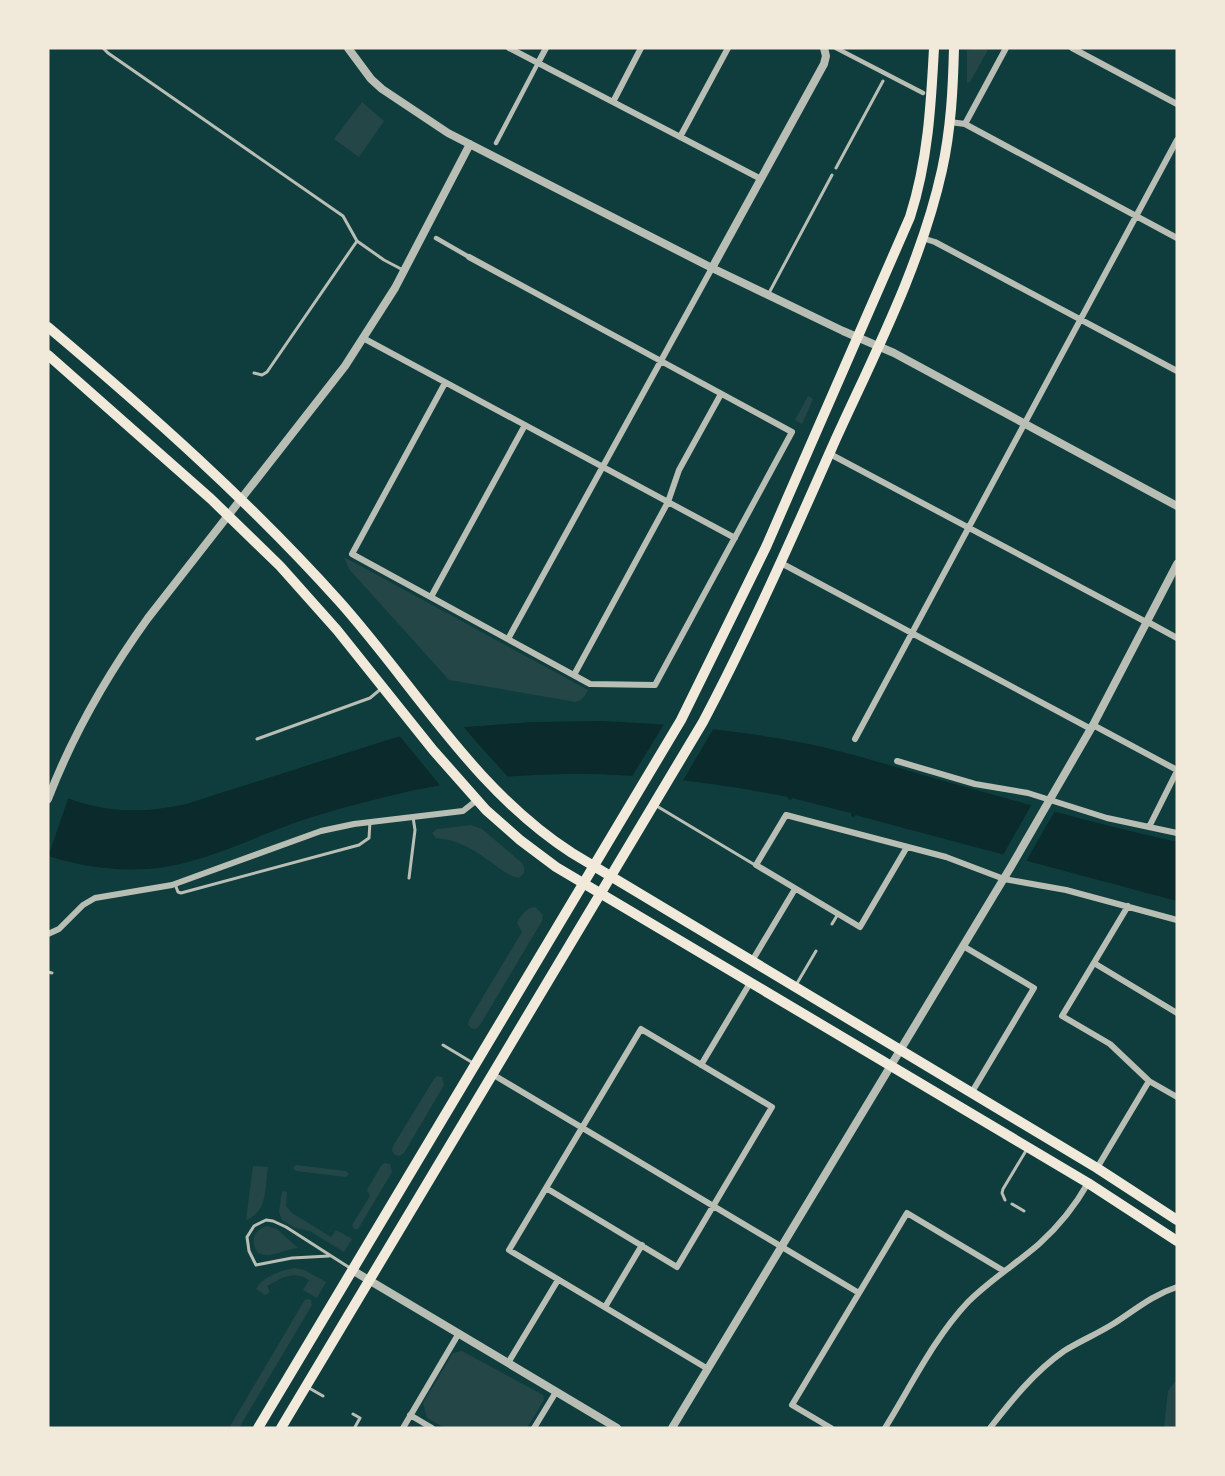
<svg xmlns="http://www.w3.org/2000/svg" width="1225" height="1476" font-family="'PT Serif',serif">
	<rect width="100%" height="100%" fill="#0f3d3e"/>
	<path fill="#244646" d="M981 48 988 50 970 82 967 83V50Z
		M362 102 384 121 359 157 334 139Z
		M808 396 813 399 802 424 795 420Z
		M344 557 588 690C585 696 582 700 576 702L449 680 349 569Z
		M471 825 482 829 522 863C526 870 525 873 519 878 510 877 502 870 495 865 476 851 460 840 436 838L432 833 437 829Z
		M535 907 543 915 542 921 480 1025 476 1029 471 1028 468 1024 469 1020 522 932 517 923C522 915 525 908 535 907Z
		M437 1076 442 1077 444 1085 404 1153 399 1156 395 1155 392 1151 393 1146 434 1079Z
		M385 1163 390 1164 392 1172 358 1229H354L352 1225 370 1196 367 1190 381 1166Z
		M296 1165 346 1171 349 1174 346 1177 296 1171 293 1168Z
		M253 1166 268 1167C265 1187 268 1212 246 1220Z
		M282 1191 287 1192 286 1206 292 1213 331 1237 336 1230 352 1239 344 1252 310 1231 295 1228 282 1220 279 1212Z
		M267 1226 277 1229 298 1248C285 1249 270 1259 258 1253 250 1242 253 1230 267 1226Z
		M295 1268 304 1270 326 1282 317 1298 303 1290 309 1280C293 1270 282 1278 267 1286L270 1292 265 1295 256 1289C262 1277 282 1270 295 1268Z
		M307 1299 311 1300 312 1305 239 1428H229L304 1301Z
		M462 1351 543 1395 544 1400 527 1428H445L427 1418 423 1403 453 1353Z
		M1177 1379V1428H1164L1168 1391Z"/>
	<path fill="#0a2a2b" d="M602 721C670 724 737 730 804 743 858 754 909 772 962 786 1033 806 1105 826 1177 842V901L855 815 854 817 851 816V813L792 798 791 800 788 799V797C664 772 539 764 415 790 375 799 336 809 297 822 263 834 230 850 195 860 147 875 95 871 48 856L51 792C99 812 135 815 186 804L397 737 465 727 533 722Z"/>
	<path fill="#0f3d3e" d="M666 721 715 726 682 782 631 778Z
		M462 725 479 745 511 780 443 789 398 734Z
		M48 787 69 796 48 857Z
		M1033 802 1056 809 1025 863 1002 857Z"/>
	<g fill="none" stroke-linecap="round" stroke-linejoin="round">
		<path stroke="#b8beb3" stroke-width="3" d="M103 48 108 53 343 216 357 241 384 260 403 270
			M836 168 883 81
			M769 293 832 175
			M254 373 262 375 267 372 357 241
			M257 739 370 698 382 688
			M655 805 755 865
			M409 878 415 830 413 817
			M175 884 178 892 181 893 359 845 369 838 370 822
			M832 924 838 914
			M48 972 52 973
			M796 985 816 951
			M443 1045 473 1063
			M1005 1200 1002 1193 1003 1189 1027 1149
			M1012 1204 1024 1211
			M329 1256 292 1258 256 1265 249 1251 247 1237 254 1226 266 1220 273 1221 286 1227 350 1268
			M309 1388 323 1396
			M353 1414 360 1418 355 1427 356 1428"/>
		<path stroke="#b8beb3" stroke-width="4.5" d="M836 48 923 93
			M496 143 538 63
			M436 238 469 257"/>
		<path stroke="#b8beb3" stroke-width="6" d="M509 48 761 179
			M1072 48 1177 104
			M538 63 546 48
			M613 102 641 48
			M950 122 965 124 1177 238
			M965 124 1006 48
			M680 137 728 48
			M922 238 935 242 1177 371
			M363 338 735 538
			M445 383 352 554 590 684 655 685 792 432 469 257
			M830 454 1146 622
			M781 563 1091 729
			M431 597 525 425
			M1146 621 1177 638
			M508 639 712 268
			M574 675 668 502 679 470 721 394
			M1093 725 1177 770
			M855 739 1177 140
			M897 761 975 784 1028 793 1107 818 1177 833
			M1149 827 1177 771
			M907 847 860 927 756 865 786 815 946 857 1004 879 1066 890 1177 920
			M1128 906 1062 1016 1110 1044 1149 1081 1177 1097
			M48 934 59 929 83 905 95 898 172 885 321 831 354 824 463 811 477 800
			M963 946 1034 988 972 1092
			M752 961 795 889
			M1094 963 1177 1013
			M701 1065 750 983
			M492 1074 859 1293
			M1097 1168 1149 1081
			M546 1188 677 1267 772 1107 641 1029C597 1102 553 1176 509 1250L708 1369
			M605 1307 642 1245
			M508 1363 558 1280
			M410 1415 432 1428
			M403 1428 459 1333
			M534 1428 556 1392
			M831 1428 792 1405 907 1213 1004 1271
			M885 1428C911 1386 934 1338 968 1302 990 1280 1016 1264 1039 1244 1059 1226 1075 1206 1088 1183
			M990 1428C1012 1400 1034 1372 1064 1351 1080 1341 1097 1334 1113 1324 1135 1310 1152 1295 1177 1287"/>
		<path stroke="#b8beb3" stroke-width="8" d="M348 48 371 79 382 89 448 133 712 268 843 331 894 353 1177 506
			M712 268 824 64 826 56 824 48
			M48 799C73 734 107 675 148 618L345 366 395 288 470 144
			M352 1270 617 1428
			M672 1428 1012 865 1093 725 1177 564"/>
		<path stroke="#f1e9da" stroke-width="10" d="M48 327C150 413 250 502 339 601 415 686 474 790 572 853L1097 1168 1177 1220
			M48 355 211 499 280 566 337 630 433 750 486 810 520 840 556 867 1088 1183 1177 1241
			M258 1428 681 720 766 547 910 217C928 161 931 105 934 48
			M281 1428 703 722C751 631 792 538 834 443 874 355 921 265 942 170 951 129 953 89 954 48"/>
	</g>
	<rect width="1225" height="1476" fill="none" stroke="#f1e9da" stroke-width="99"/>
</svg>
